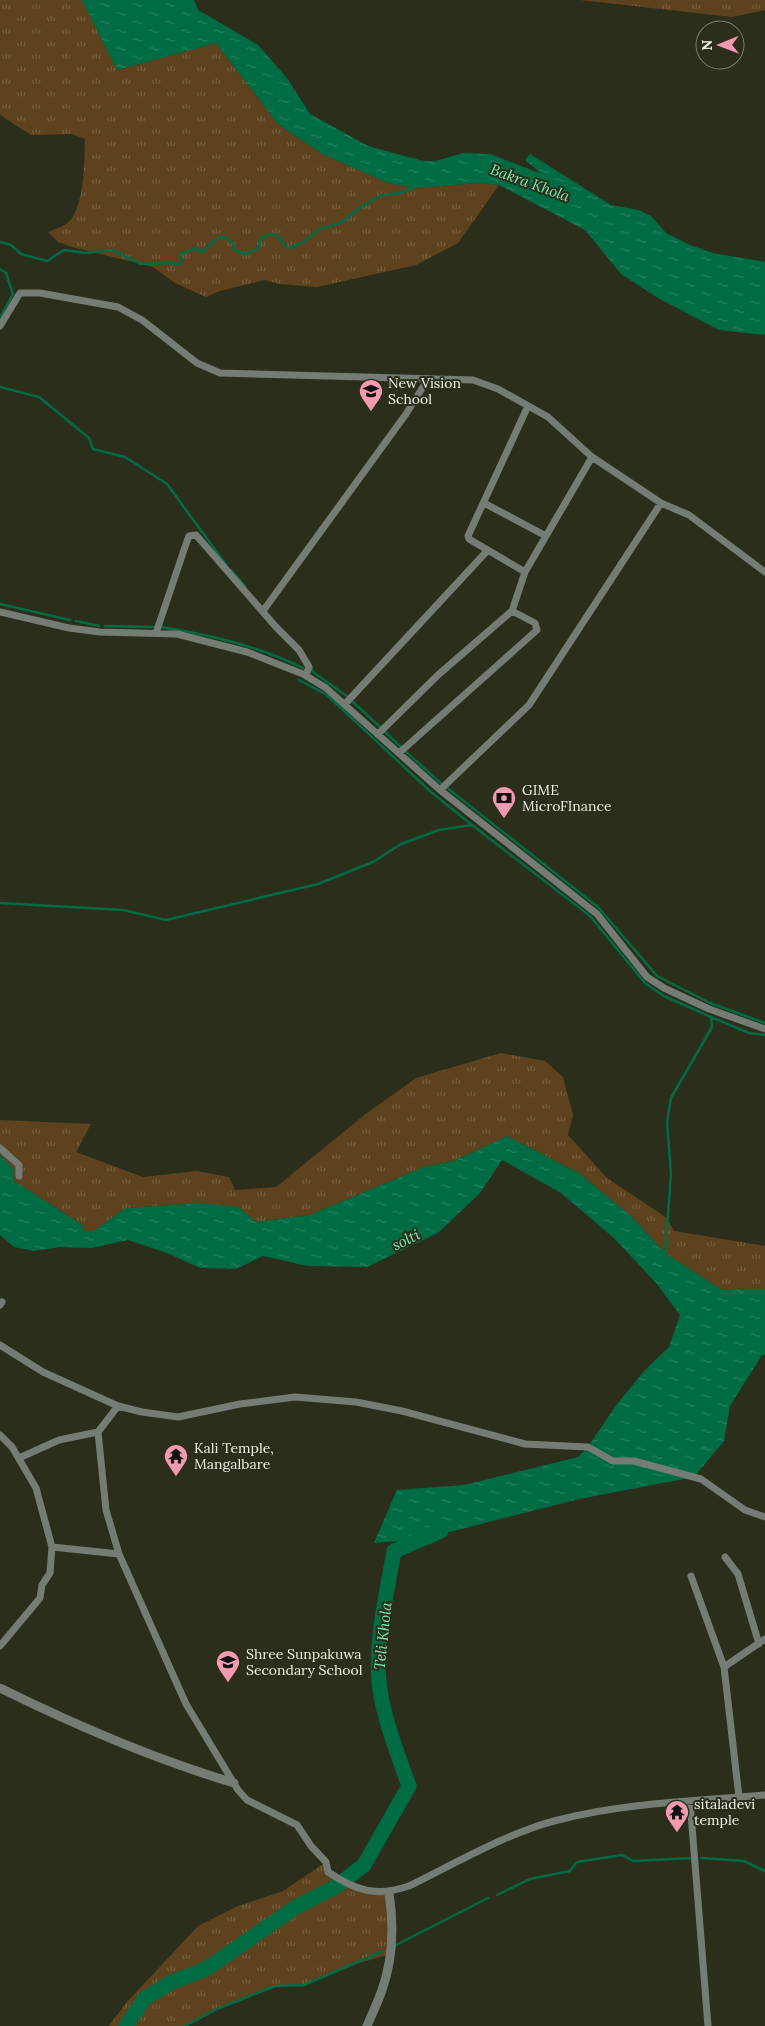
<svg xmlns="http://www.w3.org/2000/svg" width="765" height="2026" font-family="Lora,serif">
	<defs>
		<pattern id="grass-tufts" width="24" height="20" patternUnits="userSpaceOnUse" patternTransform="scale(1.25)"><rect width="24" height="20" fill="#5e421e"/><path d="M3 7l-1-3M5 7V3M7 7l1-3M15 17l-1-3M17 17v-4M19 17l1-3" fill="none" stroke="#755e3f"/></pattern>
		<pattern id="water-ripples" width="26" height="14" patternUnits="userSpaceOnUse" patternTransform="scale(1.25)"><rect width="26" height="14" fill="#006c44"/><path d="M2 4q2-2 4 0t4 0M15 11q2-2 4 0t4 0" fill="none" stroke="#26815f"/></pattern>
	</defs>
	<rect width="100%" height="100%" fill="#2b2e1b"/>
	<path fill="url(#grass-tufts)" d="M0 0H82L117 70 216 43 278 124 322 154 388 183 415 188 477 183 499 185 458 243 416 265 317 287 279 284 265 280 220 291 206 297 175 283 153 267 72 247 58 242 48 232C56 229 68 225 72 218 85 197 84 163 85 139L72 134 31 135 0 115Z
		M580 0H765V10L732 17Z
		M501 1053 545 1061 563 1077 573 1115 568 1135 607 1178 667 1218 674 1231 765 1246V1290H722L665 1253 632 1217 580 1174 507 1136 454 1161 424 1167 310 1215 256 1222 237 1207 198 1203 126 1208 95 1230 85 1232 81 1224 14 1181 5 1159 0 1155V1120L91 1124 76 1152 143 1177 197 1171 229 1177 235 1190 276 1187 367 1113 416 1078Z
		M326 1862 328 1872 337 1886 342 1882 389 1893 391 1954 349 1966 304 1985 275 1986 217 2009 185 2026H109L126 2003 198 1926 238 1906 283 1891Z"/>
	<path fill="url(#water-ripples)" d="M82 0H194L198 10 258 45 287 78 310 114 368 146 423 161H436L463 153 490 154 542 174 525 160 530 154 611 205 639 210 651 216 666 233 690 245 713 253 765 262V335L719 330 658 298 621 274 585 230 499 185 477 183 415 188 388 183 322 154 278 124 216 43 117 70Z
		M507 1136 580 1174 632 1217 665 1253 722 1290H765V1355H762L730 1406 724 1441 694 1477 579 1499 422 1539 374 1543 397 1490 464 1485 578 1457 588 1447 617 1404 646 1369 669 1347 680 1315 657 1284 615 1239 561 1193 502 1160 480 1193 438 1233 367 1267 308 1266 263 1256 236 1269 200 1268 167 1253 128 1240 92 1248 60 1247 34 1251 14 1247 0 1235V1155L14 1169V1181L81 1224 85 1232 95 1230 126 1208 198 1203 238 1207 256 1222 310 1215 424 1167 454 1161Z"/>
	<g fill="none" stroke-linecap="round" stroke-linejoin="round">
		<path stroke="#006c44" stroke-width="2.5" d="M0 242 11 245 21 254 47 261 64 250 85 253 112 250 141 264 172 263 176 265 181 263V254L196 248 201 252C214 245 219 227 234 245V250L245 254 259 248 260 240 268 234 276 235 288 248 302 243 320 229 343 222 358 209 382 195 400 193 416 187
			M0 269 6 273 13 294 0 318
			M0 387 39 397 89 438 93 449 125 457 167 484 227 566
			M231 570 245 586
			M0 604 70 620
			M76 621 99 626
			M105 626 154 627
			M161 627C210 635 258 646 303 668
			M309 661 313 672 348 697
			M299 680 327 695 431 792 472 825
			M353 702 381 728
			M384 731 401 747
			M405 751 443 785
			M446 787 598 907 657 976 710 1003 765 1023
			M0 903 123 910 166 920 318 884 373 862 401 844 439 830 472 825 590 916 645 983 664 996 711 1017 712 1027 671 1098 667 1122 671 1174 665 1256
			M711 1017 749 1033 765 1035
			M701 1858 744 1861 765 1871
			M497 1895 530 1879 570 1871 577 1862 622 1855 633 1861 693 1858
			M396 1945 488 1898
			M185 2026 217 2009 275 1986 304 1985 383 1951"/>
		<path stroke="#006c44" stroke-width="15" d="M126 2026 145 1998 172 1982 206 1969 296 1907 337 1886 364 1865 409 1786C398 1755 382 1714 379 1682 375 1639 387 1593 394 1551L441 1531"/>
		<path stroke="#757c73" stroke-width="7" d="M0 326 20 293H40L118 307 142 320 197 363 220 373 473 380 498 389 548 417 592 457 661 503 689 515 765 572
			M484 503 546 536
			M525 572 469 539 468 536 528 406
			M263 611 406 414 428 379
			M0 612 69 628 100 632 177 634 247 652 303 674 326 688 440 790 597 914 647 977 664 988 709 1009 765 1029
			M156 633 186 544 189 536 196 535 276 627 299 650 309 667 306 675
			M345 704 488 550
			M378 734 438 675 512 611 525 572 592 457
			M399 753 537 630 535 623 512 611
			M440 790 529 705 661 503
			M0 1148 19 1165V1176
			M0 1305 2 1302
			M0 1345 43 1372 118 1406 142 1412 178 1417 240 1404 295 1397 356 1402 402 1411 525 1444 588 1447 613 1461H634L701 1479 745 1510 765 1517
			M118 1406 98 1432 106 1510 119 1554 186 1704 238 1790 247 1800 297 1825 311 1846 326 1862 328 1872C356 1891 376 1897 409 1886 454 1864 509 1832 558 1820 624 1803 697 1801 765 1795
			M0 1435 12 1447 36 1488 52 1547 50 1573 42 1585 40 1598 0 1646
			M19 1458 59 1440 98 1432
			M52 1547 119 1554
			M725 1557 738 1574 759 1644
			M691 1576 724 1667
			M739 1797 724 1667 765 1639
			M690 1801 708 2026"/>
		<path stroke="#757c73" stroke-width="9" d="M0 1688C75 1725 154 1759 234 1783
			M367 2026C372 2014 378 2002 382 1990 393 1959 394 1925 389 1893"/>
	</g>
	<defs>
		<g id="school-pin" transform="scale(1.25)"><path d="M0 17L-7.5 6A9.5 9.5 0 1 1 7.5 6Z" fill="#f29aaf" stroke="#2b2e1b"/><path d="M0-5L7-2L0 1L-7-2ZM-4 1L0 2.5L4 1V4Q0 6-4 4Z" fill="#111"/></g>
		<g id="bank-pin" transform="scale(1.25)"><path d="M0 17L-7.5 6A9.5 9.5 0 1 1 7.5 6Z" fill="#f29aaf" stroke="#2b2e1b"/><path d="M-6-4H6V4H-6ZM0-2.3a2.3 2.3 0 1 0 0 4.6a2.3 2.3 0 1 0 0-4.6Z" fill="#111"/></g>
		<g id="temple-pin" transform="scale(1.25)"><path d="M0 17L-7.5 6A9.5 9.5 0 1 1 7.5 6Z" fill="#f29aaf" stroke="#2b2e1b"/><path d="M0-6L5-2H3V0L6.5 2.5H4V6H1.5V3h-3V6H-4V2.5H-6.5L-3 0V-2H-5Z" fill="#111"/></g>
	</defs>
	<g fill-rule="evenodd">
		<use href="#school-pin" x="371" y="391"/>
		<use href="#bank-pin" x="504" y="798"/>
		<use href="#temple-pin" x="176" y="1456"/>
		<use href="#school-pin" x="228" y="1662"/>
		<use href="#temple-pin" x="677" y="1812"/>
	</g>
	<g text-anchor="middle" stroke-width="4" stroke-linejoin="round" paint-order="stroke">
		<g font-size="14" fill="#eff1e5" stroke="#2b2e1b" text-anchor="start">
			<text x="388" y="388">New Vision<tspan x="388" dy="16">School</tspan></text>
			<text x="522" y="795">GIME<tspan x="522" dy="16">MicroFInance</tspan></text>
			<text x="194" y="1453">Kali Temple,<tspan x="194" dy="16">Mangalbare</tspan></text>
			<text x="246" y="1659">Shree Sunpakuwa<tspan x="246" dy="16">Secondary School</tspan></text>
			<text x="694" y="1809">sitaladevi<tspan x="694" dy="16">temple</tspan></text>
		</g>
		<g font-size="15" font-style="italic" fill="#78eeb2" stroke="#2b2e1b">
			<text transform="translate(530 183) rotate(20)" y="5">Bakra Khola</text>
			<text transform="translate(406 1240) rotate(-26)" y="5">solti</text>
			<text transform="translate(383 1636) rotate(-84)" y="5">Teli Khola</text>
		</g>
	</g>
	<g transform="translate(720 45) rotate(269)"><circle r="24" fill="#2b2e1b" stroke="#797c6c"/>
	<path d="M0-4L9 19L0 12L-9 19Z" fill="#f29aaf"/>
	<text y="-8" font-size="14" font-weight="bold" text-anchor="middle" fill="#eff1e5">N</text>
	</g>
</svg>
